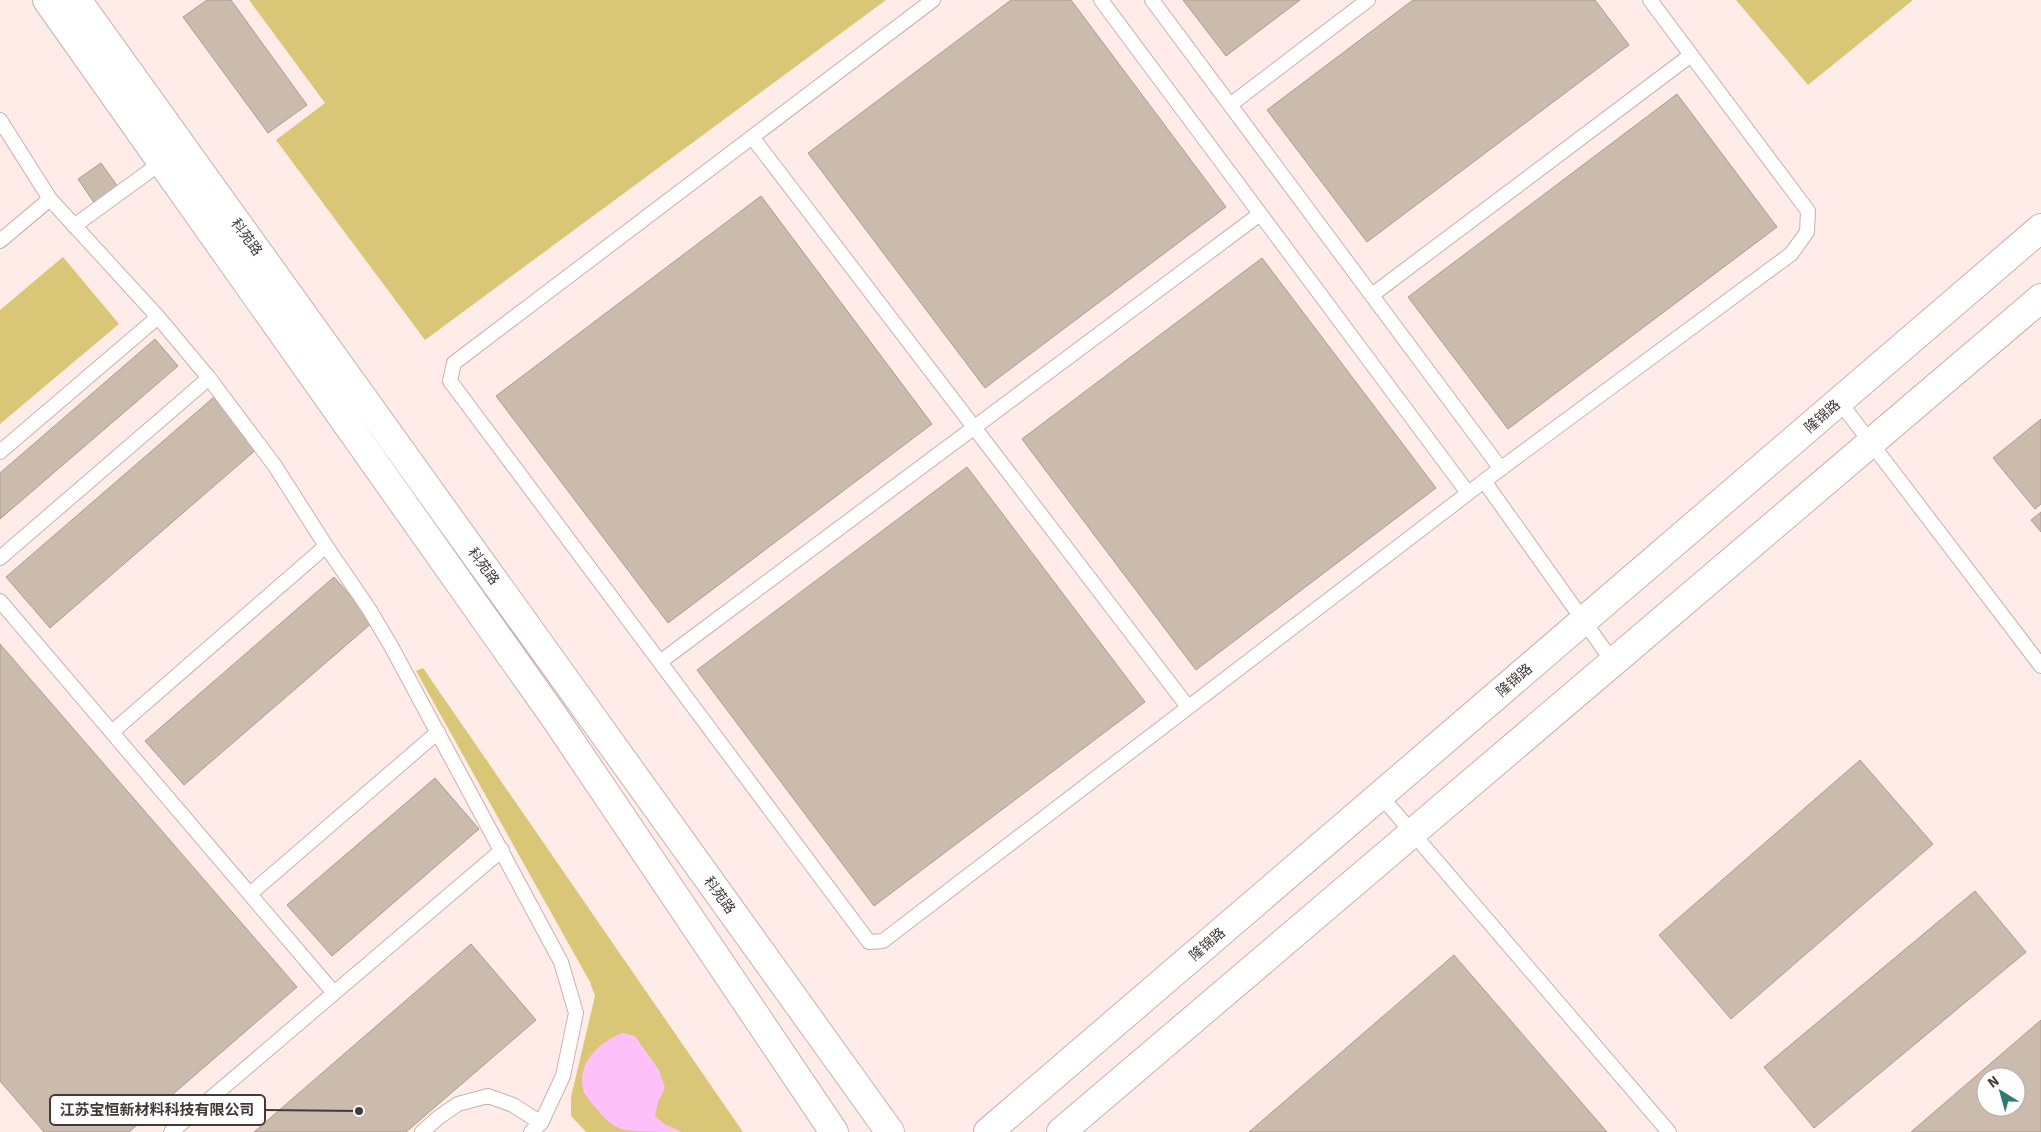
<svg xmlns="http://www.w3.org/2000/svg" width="2041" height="1132" font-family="Signika,'Noto Sans SC',sans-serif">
	<rect width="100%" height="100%" fill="#ffece8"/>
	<path fill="#d9c777" d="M249 0H886L425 340 276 140 325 103Z
		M1736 0H1913L1808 85Z
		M63 257 119 324 0 424V310Z
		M423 668 743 1132H586L571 1116V1097L595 996 590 982 416 671Z"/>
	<path fill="#fec0f9" d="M622 1033 635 1036 659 1070 665 1088 658 1102 655 1116 664 1124 682 1132C665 1132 636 1132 621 1129 609 1124 603 1117 595 1107 592 1103 586 1097 584 1092 575 1063 599 1043 622 1033Z"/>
	<path fill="#cbbbad" stroke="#ab9c8e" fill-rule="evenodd" d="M207 0H231L307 105 268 133 183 17Z
		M1011 0H1071L1226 207 985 388 808 153Z
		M1183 0H1300L1226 56Z
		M1413 0H1595L1629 45 1367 242 1267 110Z
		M1677 94 1777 227 1508 429 1408 297Z
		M101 163 118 187 95 204 78 179Z
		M761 196 932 424 668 623 496 396Z
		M1262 258 1436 488 1196 670 1022 439Z
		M155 339 178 366 0 519V473Z
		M214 397 258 448 50 628 6 577Z
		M2041 419V504L2035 509 1993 458Z
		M967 467 1145 702 874 906 697 670Z
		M2041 512V532L2031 520Z
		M334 577 373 622 184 785 145 741Z
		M0 644 297 987 129 1132H44L0 1081Z
		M1860 760 1933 844 1731 1019 1659 935Z
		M435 778 479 829 332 956 287 905Z
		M1975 891 2026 952 1814 1128 1764 1067Z
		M471 944 536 1020 406 1132H254Z
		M1454 955 1607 1132H1249Z
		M2041 1020V1132H1911ZM1986 1077H2016V1107H1986Z"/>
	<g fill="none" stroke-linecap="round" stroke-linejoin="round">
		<g stroke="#c7b1ac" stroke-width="16">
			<path id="lane" d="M933 0 454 363 450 381 869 942 883 941 1484 481
				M1101 0 1468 493
				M1152 0 1501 469
				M1230 105 1368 0
				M0 120 50 199 158 317 209 378 275 466 326 546 112 732
				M752 137 1188 707
				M74 226 162 162
				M0 241 50 199
				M1372 295 1691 55
				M1839 401 2041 666
				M0 452 158 317
				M326 546 369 609 391 646 561 962 576 1013 563 1076 541 1123 531 1132
				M0 558 209 378
				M0 601 334 993
				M660 662 1260 214
				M1613 662 1484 481 1791 254 1807 232 1808 211 1650 0
				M1380 795 1669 1132
				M250 894 438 732
				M171 1132 502 850
				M422 1132 439 1117 458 1104 488 1096 513 1105 541 1123"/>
		</g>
		<g stroke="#c7b1ac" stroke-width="30">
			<path id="secondary" d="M47 0 555 718 834 1132
				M77 0 890 1132
				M988 1132 2041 228
				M1061 1132 2041 298"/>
		</g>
		<use href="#lane" stroke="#fff" stroke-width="14"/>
		<use href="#secondary" stroke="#fff" stroke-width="28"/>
	</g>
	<g text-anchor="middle" stroke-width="4.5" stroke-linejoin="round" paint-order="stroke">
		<g font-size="14" fill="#433a37" stroke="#fefefe">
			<text transform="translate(247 237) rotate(54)" y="5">科苑路</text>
			<text transform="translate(1822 416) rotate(-41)" y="5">隆锦路</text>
			<text transform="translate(484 566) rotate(54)" y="5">科苑路</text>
			<text transform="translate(1514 680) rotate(-41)" y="5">隆锦路</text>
			<text transform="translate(720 895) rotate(54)" y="5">科苑路</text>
			<text transform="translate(1207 944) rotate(-41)" y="5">隆锦路</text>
		</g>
	</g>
	<path fill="none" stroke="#433a37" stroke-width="2" d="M359 1111L265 1110"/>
	<circle fill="#433a37" stroke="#fefefe" stroke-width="2" cx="359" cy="1111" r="5"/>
	<rect fill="#fefefe" stroke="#433a37" stroke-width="2" x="50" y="1095" width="215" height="30" rx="5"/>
	<g font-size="15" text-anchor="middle" font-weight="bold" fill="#433a37">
		<text x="157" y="1115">江苏宝恒新材料科技有限公司</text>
	</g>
	<g transform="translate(2001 1092) rotate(323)"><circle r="24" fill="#fefefe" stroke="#b3b0ae"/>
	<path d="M0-4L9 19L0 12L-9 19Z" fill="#317a78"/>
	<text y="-8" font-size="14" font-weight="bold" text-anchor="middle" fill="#433a37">N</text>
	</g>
</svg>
